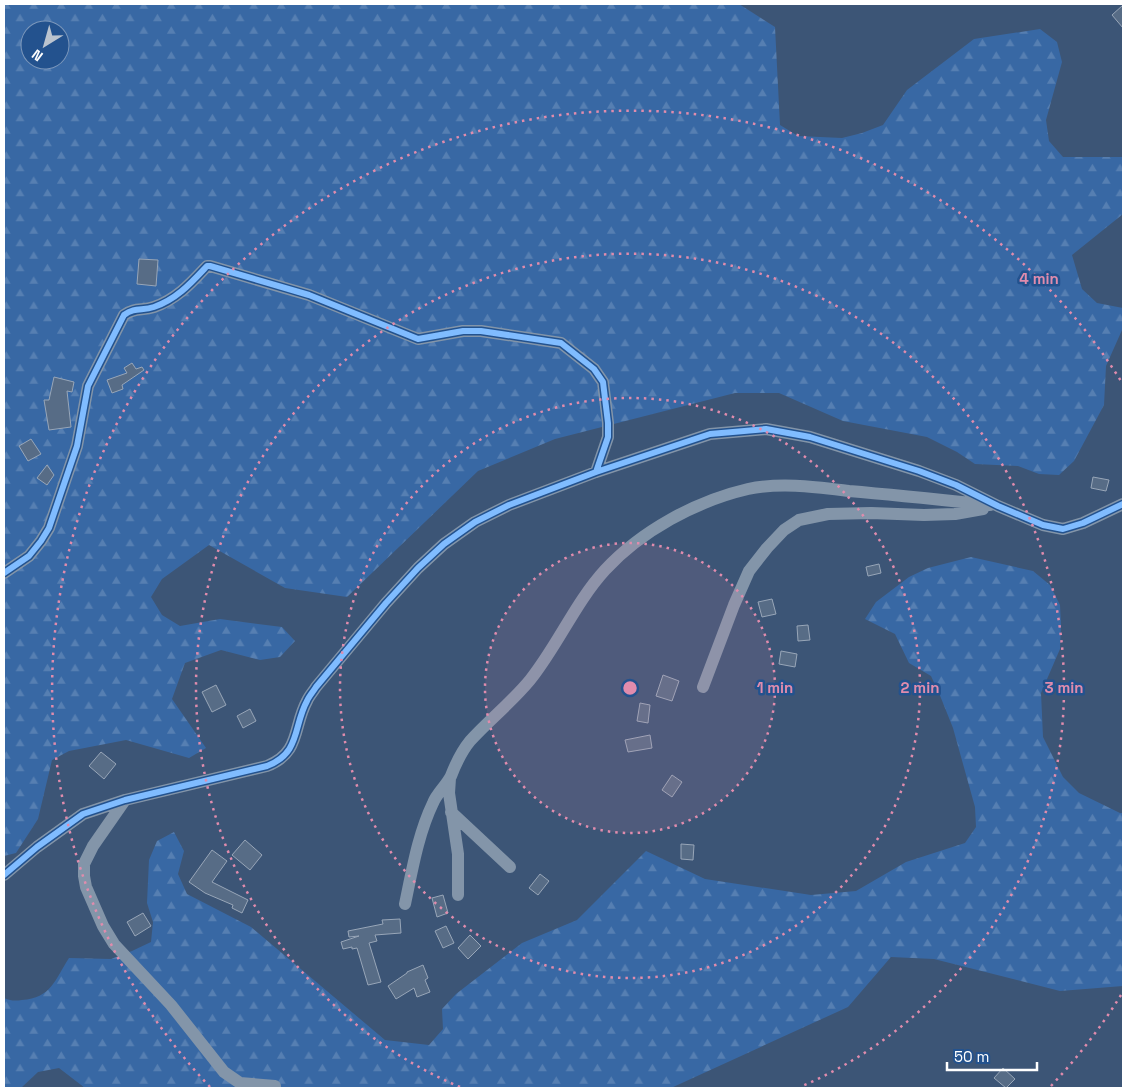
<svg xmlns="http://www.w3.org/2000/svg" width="1127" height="1092" font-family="'Space Grotesk',sans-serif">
	<defs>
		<pattern id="forest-firs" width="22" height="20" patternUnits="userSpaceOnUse" patternTransform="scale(1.25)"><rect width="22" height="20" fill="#3868a4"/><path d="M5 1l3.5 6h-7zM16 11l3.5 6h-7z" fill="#567fb2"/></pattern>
	</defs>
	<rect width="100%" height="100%" fill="#3c5576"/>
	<path fill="url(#forest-firs)" fill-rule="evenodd" d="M4 4H739L775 27 780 125 798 136 842 138 862 133 883 125 907 90 974 39 1040 29 1057 42 1062 62 1046 120 1049 141 1063 157H1123V214L1072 255 1082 289 1097 303 1123 308 1122 330 1106 366 1104 405 1074 461 1059 475 1039 474 1018 466 975 464 957 452 927 437 843 421 779 393H735L555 439 478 471 347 597 285 588 209 545 162 579 151 597 162 615 180 626 220 619 282 627 295 641 280 657 260 660 221 650 185 663 172 699 206 748 189 758 126 740 69 751 52 760 38 819 16 853 4 856ZM30 30H60V60H30Z
		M971 557 1033 571 1050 585 1060 605 1061 625 1060 649 1041 693 1043 737 1063 777 1079 793 1120 813H1123V986L1060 991 934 959 891 957 848 1007 671 1088H85L59 1068 38 1072 21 1088H4V998C11 1001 15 1001 22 1000 51 998 55 980 69 958L111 959 132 951 151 942 153 922 147 903 149 860 157 841 174 832 184 851 178 874 187 894 251 927 385 1040 429 1045 443 1029 442 1009 456 994 522 943 577 920 646 851 705 879 811 895 856 891 906 862 965 843 976 827 975 807 953 728 939 693 931 676 909 663 895 634 865 619 876 602 909 577 928 568Z"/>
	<path fill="#576c86" stroke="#98a6b8" d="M1123 5V28L1112 15Z
		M139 259 158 260 156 286 137 284Z
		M132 363 136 369 142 367 144 370 122 385 123 389 112 393 107 380 127 373 124 368Z
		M54 377 74 382 72 392 67 391 71 427 49 430 44 400H49Z
		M31 439 41 454 28 461 19 446Z
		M47 465 54 475 47 485 37 478Z
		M1093 477 1109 480 1106 491 1091 488Z
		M879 564 881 573 868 576 866 567Z
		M772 599 776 614 762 617 758 602Z
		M808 625 810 640 798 641 797 626Z
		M781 651 797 654 795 667 779 664Z
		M663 675 679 681 672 701 656 696Z
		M216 685 226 705 212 712 202 692Z
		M640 703 650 705 648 723 637 721Z
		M250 709 256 721 243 728 237 716Z
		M650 735 652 748 628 752 625 740Z
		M101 752 116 764 104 779 89 766Z
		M672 775 682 782 672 797 662 790Z
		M245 840 262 855 250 870 232 855Z
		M681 844 694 845 693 860 681 859Z
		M212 850 227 861 212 882 248 900 242 913 232 908 233 905 205 893 189 882Z
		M540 874 549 881 538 895 529 888Z
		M443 895 448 913 437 917 432 898Z
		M143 913 151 926 135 936 127 922Z
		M400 919 401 933 375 935 377 941 369 943 381 982 368 985 357 948 352 949V947L343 949 341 942 359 936 349 937 348 931 383 924 382 920Z
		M446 926 454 943 443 948 435 931Z
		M470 935 481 946 468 959 458 948Z
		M423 965 428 978 425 980 430 992 417 997 414 988 396 999 388 986 407 973V972Z
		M1003 1068 1015 1079 1006 1088 994 1078Z"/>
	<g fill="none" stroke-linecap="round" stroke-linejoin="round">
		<path stroke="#8395a9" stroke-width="12" d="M4 573 29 556 41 541 49 528 77 446 88 386 124 315C135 307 142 311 154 307 177 299 191 283 207 266H210L309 295 418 339 463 331H481L561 343 594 369 603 382 608 423V437L596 472
			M703 687 734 605 749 571 767 548 784 530 799 520 828 514 871 513 924 515 955 514 983 509
			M450 778 449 793 458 854V895
			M125 800 93 846 84 864V876L86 887 103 926 114 944 171 1005 224 1072 240 1083 275 1086
			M451 812 510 867
			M4 875 37 847 83 814 125 800 267 766C301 753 293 726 307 701 309 696 313 692 316 687L386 603 418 568 444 544 475 522 509 505 596 472 710 434 766 429 810 437 919 471 956 485 998 506 1043 525 1063 529 1083 523 1123 504
			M405 904C412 871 418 834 433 803 437 793 446 786 451 776 456 763 461 752 470 741 489 720 512 702 530 680 558 645 575 603 605 570 641 531 696 501 748 489 781 482 816 487 849 491 896 495 943 500 990 505"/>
		<g stroke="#23528e" stroke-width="9">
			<path id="cycleway" d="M4 573 29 556 41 541 49 528 77 446 88 386 124 315C135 307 142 311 154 307 177 299 191 283 207 266H210L309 295 418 339 463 331H481L561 343 594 369 603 382 608 423V437L596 472
				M4 875 37 847 83 814 125 800 267 766C301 753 293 726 307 701 309 696 313 692 316 687L386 603 418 568 444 544 475 522 509 505 596 472 710 434 766 429 810 437 919 471 956 485 998 506 1043 525 1063 529 1083 523 1123 504"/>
		</g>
		<use href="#cycleway" stroke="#80bcff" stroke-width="6"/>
	</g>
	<circle cx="630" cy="688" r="145" fill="#e08cad" fill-opacity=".12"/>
	<g fill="none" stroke="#e08cad" stroke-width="2.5" stroke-dasharray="2.5 5">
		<circle cx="630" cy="688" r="145"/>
		<circle cx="630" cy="688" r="290"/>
		<path d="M460 1087A434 434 0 1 1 800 1087"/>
		<path d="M1121 995A579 579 0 0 1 1050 1087M210 1087A579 579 0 1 1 1121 381"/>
	</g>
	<circle cx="630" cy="688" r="8" fill="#e08cad" stroke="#23528e" stroke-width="2.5"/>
	<g font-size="15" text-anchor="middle" font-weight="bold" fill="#e08cad" stroke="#23528e" stroke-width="5" stroke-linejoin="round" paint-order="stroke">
		<text x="1039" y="284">4 min</text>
		<text x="775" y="693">1 min</text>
		<text x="920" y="693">2 min</text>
		<text x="1064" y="693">3 min</text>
	</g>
	<rect width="1127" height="1092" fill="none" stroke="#ffffff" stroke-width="10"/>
	<g transform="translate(45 45) rotate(217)"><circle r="24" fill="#23528e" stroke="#7b97bb"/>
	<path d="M0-4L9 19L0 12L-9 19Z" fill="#bbc4cf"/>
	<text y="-8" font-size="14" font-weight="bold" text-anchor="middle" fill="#ffffff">N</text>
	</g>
	<path d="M947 1062v8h90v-8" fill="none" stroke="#ffffff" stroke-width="2.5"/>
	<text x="954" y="1062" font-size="15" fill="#ffffff" stroke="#23528e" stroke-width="4" paint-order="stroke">50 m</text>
</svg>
